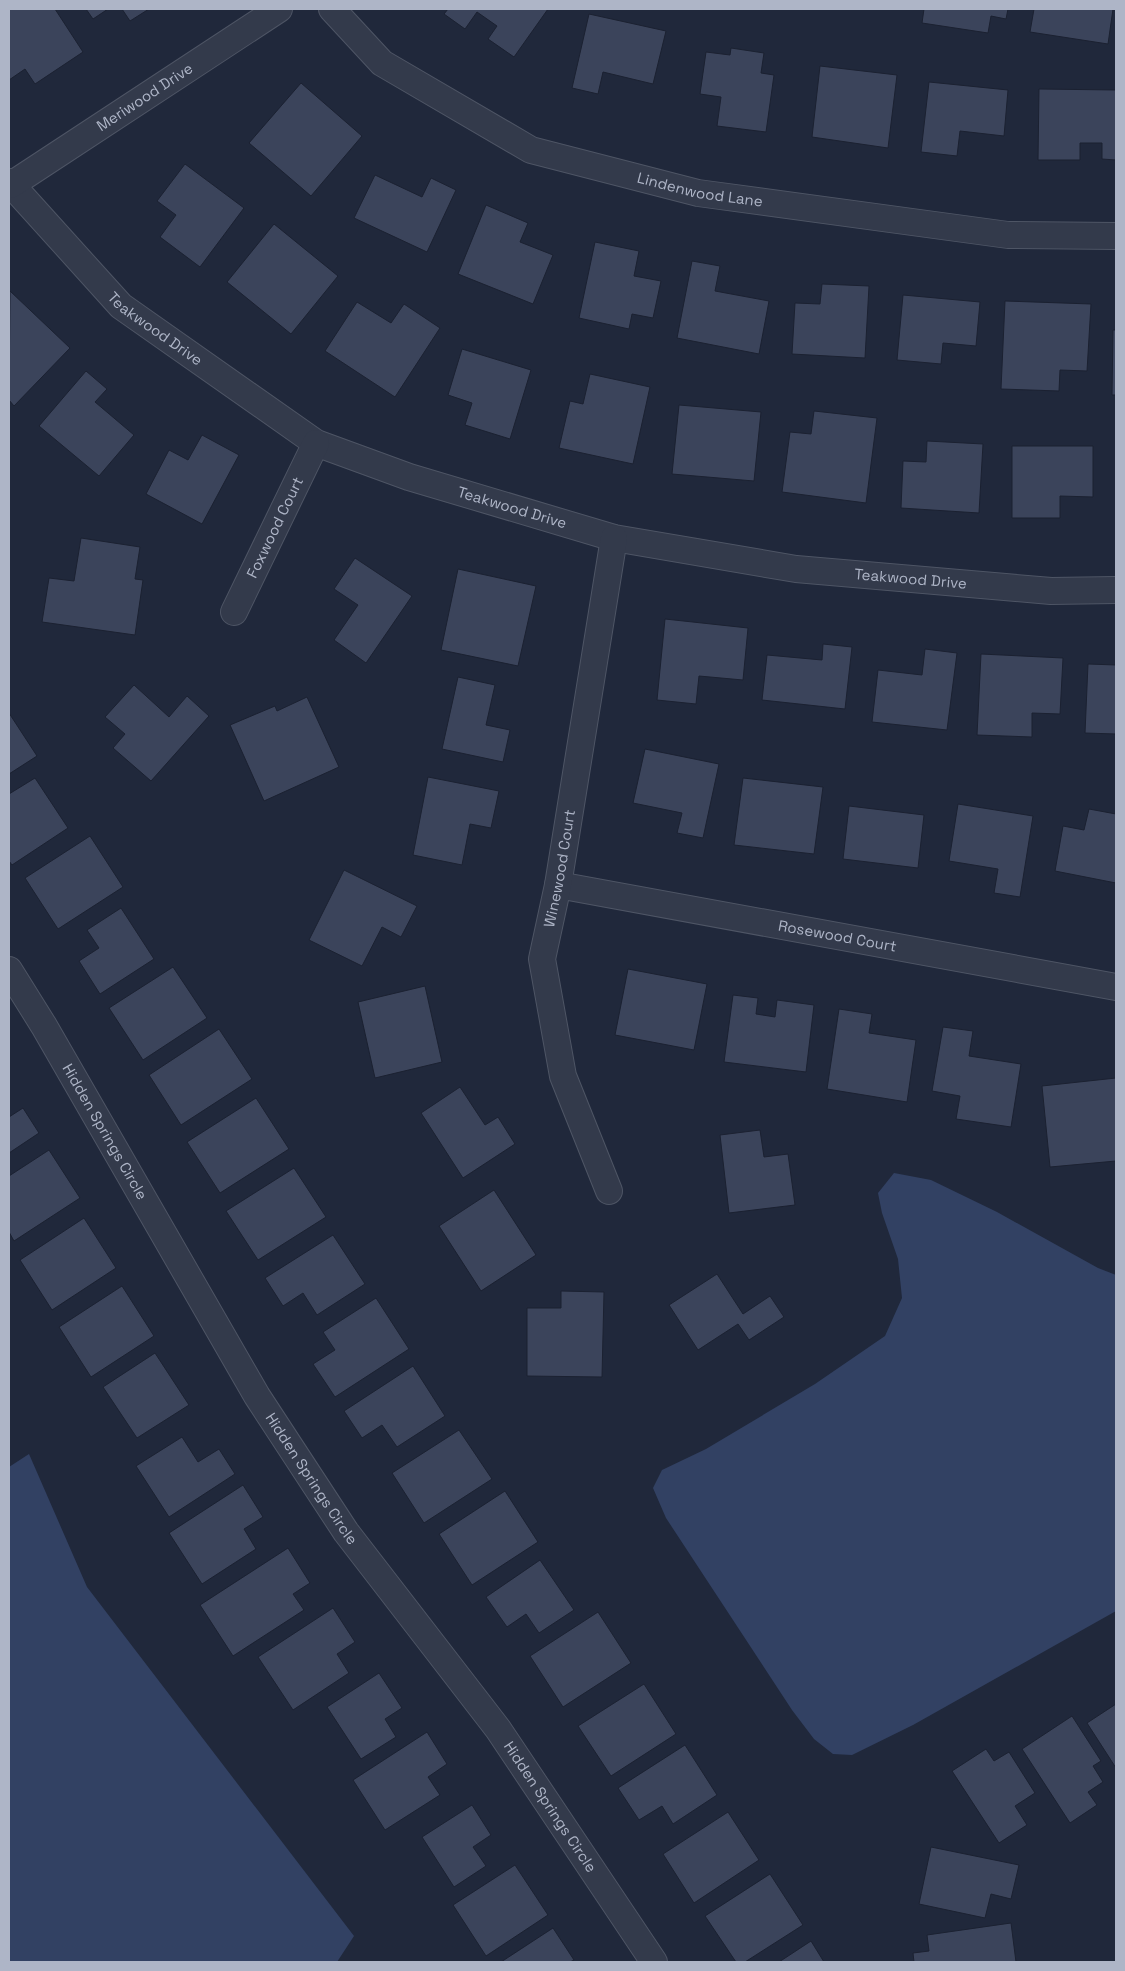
<svg xmlns="http://www.w3.org/2000/svg" width="1125" height="1971" font-family="'Space Grotesk',sans-serif">
	<rect width="100%" height="100%" fill="#20283b"/>
	<path fill="#324163" d="M894 1173 931 1180 997 1212 1098 1268 1116 1275V1611L913 1725 852 1755 833 1754 814 1739 792 1710 666 1518 653 1488 662 1470 706 1449 815 1384 885 1336 902 1298 898 1259 882 1213 878 1193Z
		M29 1454 87 1587 354 1936 337 1962H9V1467Z"/>
	<path fill="#3b445b" stroke="#1b2131" d="M9 9H55L83 52 35 84 25 69 9 80Z
		M86 9H108L93 19Z
		M122 9H149L130 21Z
		M448 9H548L514 57 488 39 497 26 477 12 465 29 444 14Z
		M924 9H1008L1006 19 991 16 988 33 922 23Z
		M1034 9H1113L1108 44 1030 32Z
		M589 14 666 31 653 84 603 72 598 94 572 88Z
		M731 48 764 53 761 73 774 75 766 132 717 126 721 97 700 94 706 52 730 55Z
		M820 66 897 75 888 148 812 137Z
		M929 82 1008 90 1004 136 960 131 957 156 921 152Z
		M301 83 362 136 311 196 249 143Z
		M1039 89 1116 90V160L1102 159V143H1080V160H1038Z
		M185 164 244 208 200 267 160 237 176 215 157 201Z
		M375 175 422 197 431 178 456 190 427 252 354 218Z
		M486 205 528 223 520 242 553 255 533 304 458 274Z
		M274 224 338 276 291 334 227 282Z
		M595 242 639 251 634 276 661 281 653 318 632 314 629 329 579 318Z
		M692 261 720 266 715 291 769 301 759 354 677 338Z
		M822 284 869 286 865 358 792 354 795 303 820 304Z
		M10 291 70 348 14 406 9 400Z
		M903 295 980 302 976 346 943 343 941 364 897 360Z
		M1005 301 1091 304 1087 371 1060 370 1059 391 1001 389Z
		M357 302 391 323 404 304 440 328 395 397 325 351Z
		M1113 330H1116V395H1112Z
		M462 349 531 370 510 439 465 425 472 403 448 395Z
		M86 371 107 389 95 402 134 435 99 476 39 426Z
		M590 374 650 387 633 464 559 448 570 401 583 404Z
		M679 405 761 412 754 481 672 474Z
		M814 411 877 418 866 503 782 492 790 432 811 434Z
		M202 435 239 455 202 524 146 494 169 450 188 460Z
		M927 441 983 444 979 513 901 508 903 461 926 462Z
		M1012 446H1093V497L1060 496V518H1012Z
		M81 538 140 547 135 579 143 580 135 635 42 622 49 578 74 581Z
		M355 558 412 596 366 663 334 640 358 605 334 589Z
		M458 569 536 586 518 666 441 650Z
		M665 619 748 628 743 680 699 676 696 704 657 700Z
		M823 644 852 647 845 709 762 700 767 655 822 660Z
		M925 649 957 653 947 730 872 722 878 670 922 675Z
		M981 654 1063 658 1060 714 1032 713V737L977 735Z
		M1088 664 1116 665V734L1085 733Z
		M458 677 495 685 486 725 510 730 503 762 442 749Z
		M134 685 169 717 187 696 209 716 151 781 113 748 125 734 105 717Z
		M307 697 339 767 264 801 230 725 275 706 277 711Z
		M9 713 37 756 9 774Z
		M645 749 719 764 703 838 677 833 682 813 633 803Z
		M428 777 499 791 491 828 470 824 462 865 413 855Z
		M35 778 68 828 12 865 9 861V794Z
		M743 778 823 787 814 854 734 845Z
		M958 804 1033 816 1020 897 994 893 998 869 949 861Z
		M849 806 924 815 918 868 843 859Z
		M1089 809 1116 814V883L1055 871 1063 826 1084 830Z
		M90 836 123 887 58 929 25 878Z
		M344 870 417 906 401 937 382 927 362 966 309 940Z
		M121 908 154 959 100 994 79 961 99 948 87 930Z
		M173 967 207 1018 143 1060 109 1008Z
		M628 969 707 984 694 1050 615 1035Z
		M425 986 442 1062 375 1078 358 1002Z
		M733 995 758 998 756 1014 775 1017 777 1000 814 1005 806 1072 724 1062Z
		M839 1009 872 1014 869 1033 916 1040 907 1102 827 1089Z
		M943 1027 973 1031 969 1056 1021 1064 1011 1127 956 1119 960 1096 932 1091Z
		M219 1029 252 1079 181 1125 149 1075Z
		M1116 1078V1161L1050 1167 1042 1086Z
		M460 1087 485 1125 498 1117 515 1144 463 1178 421 1113Z
		M256 1098 289 1149 220 1193 187 1142Z
		M23 1108 39 1133 9 1153V1117Z
		M760 1130 764 1157 788 1154 795 1205 729 1213 720 1135Z
		M49 1150 80 1198 14 1241 9 1232V1176Z
		M294 1168 326 1217 258 1260 226 1211Z
		M494 1190 536 1255 481 1291 439 1226Z
		M84 1218 116 1268 52 1310 20 1260Z
		M333 1235 365 1284 317 1315 303 1293 283 1306 265 1278Z
		M717 1274 743 1314 770 1296 784 1317 749 1340 738 1324 698 1350 669 1305Z
		M122 1286 154 1336 91 1377 59 1327Z
		M561 1291 604 1292 602 1377 527 1376V1308H561Z
		M376 1298 409 1349 335 1397 313 1364 335 1350 323 1332Z
		M155 1353 189 1405 137 1438 103 1387Z
		M413 1366 445 1416 397 1447 382 1425 362 1438 344 1411Z
		M459 1430 492 1479 424 1523 392 1473Z
		M182 1437 198 1462 219 1449 235 1474 169 1517 136 1466Z
		M243 1485 263 1517 244 1529 256 1549 202 1584 169 1533Z
		M505 1491 538 1542 472 1585 439 1534Z
		M288 1548 310 1583 293 1594 304 1610 233 1656 200 1605Z
		M540 1560 574 1610 539 1633 526 1614 507 1627 486 1597Z
		M333 1608 355 1642 337 1654 349 1673 293 1710 258 1657Z
		M598 1612 631 1663 563 1707 530 1656Z
		M379 1673 402 1708 385 1719 396 1737 361 1759 327 1707Z
		M644 1684 676 1734 611 1776 578 1726Z
		M1116 1704V1768L1087 1723Z
		M1072 1716 1101 1761 1093 1766 1103 1782 1088 1792 1097 1805 1070 1823 1022 1749Z
		M427 1732 447 1764 428 1777 440 1795 385 1830 353 1780Z
		M685 1745 717 1795 673 1824 662 1806 639 1820 618 1788Z
		M986 1749 994 1761 1009 1752 1035 1793 1015 1806 1027 1825 999 1843 952 1771Z
		M472 1805 491 1835 473 1847 486 1866 454 1887 422 1837Z
		M728 1812 759 1860 694 1903 663 1854Z
		M931 1847 1019 1865 1011 1899 991 1894 985 1918 919 1904Z
		M515 1865 548 1915 486 1956 453 1905Z
		M770 1874 803 1925 745 1962H736L705 1916Z
		M1011 1923 1016 1962H914L913 1953 929 1951 927 1935Z
		M553 1928 574 1960 570 1962H501Z
		M811 1941 824 1962H779Z"/>
	<g fill="none" stroke-linecap="round" stroke-linejoin="round">
		<g stroke="#4e5565" stroke-width="28">
			<g id="minor">
				<path id="s1" d="M332 9 382 63 531 150 698 193 1008 235 1116 236"/>
				<path id="s2" d="M9 182 121 306 316 443 409 477 614 538 796 569 1051 591 1116 590"/>
				<path id="s3" d="M11 185 279 9"/>
				<path id="s4" d="M234 612 316 443"/>
				<path id="s5" d="M558 885 1116 987"/>
				<path id="s6" d="M9 970 44 1026 257 1396 346 1532 498 1729 654 1962"/>
				<path id="s7" d="M609 1191 563 1076 542 959 558 885 614 538"/>
			</g>
		</g>
		<use href="#minor" stroke="#333a4b" stroke-width="26"/>
	</g>
	<g text-anchor="middle" stroke-width="4" stroke-linejoin="round" paint-order="stroke">
		<g font-size="15" fill="#aeb5c7" stroke="#191f2f">
			<text dy="5" stroke="none"><textPath href="#s3" startOffset="160">Meriwood Drive</textPath></text>
			<text dy="5" stroke="none"><textPath href="#s1" startOffset="420">Lindenwood Lane</textPath></text>
			<text dy="5" stroke="none"><textPath href="#s2" startOffset="208">Teakwood Drive</textPath></text>
			<text dy="5" stroke="none"><textPath href="#s2" startOffset="612">Teakwood Drive</textPath></text>
			<text dy="5" stroke="none"><textPath href="#s4" startOffset="94">Foxwood Court</textPath></text>
			<text dy="5" stroke="none"><textPath href="#s2" startOffset="1018">Teakwood Drive</textPath></text>
			<text dy="5" stroke="none"><textPath href="#s7" startOffset="335">Winewood Court</textPath></text>
			<text dy="5" stroke="none"><textPath href="#s5" startOffset="284">Rosewood Court</textPath></text>
			<text dy="5" stroke="none"><textPath href="#s6" startOffset="188">Hidden Springs Circle</textPath></text>
			<text dy="5" stroke="none"><textPath href="#s6" startOffset="592">Hidden Springs Circle</textPath></text>
			<text dy="5" stroke="none"><textPath href="#s6" startOffset="998">Hidden Springs Circle</textPath></text>
		</g>
	</g>
	<rect width="1125" height="1971" fill="none" stroke="#aeb5c7" stroke-width="20"/>
</svg>
